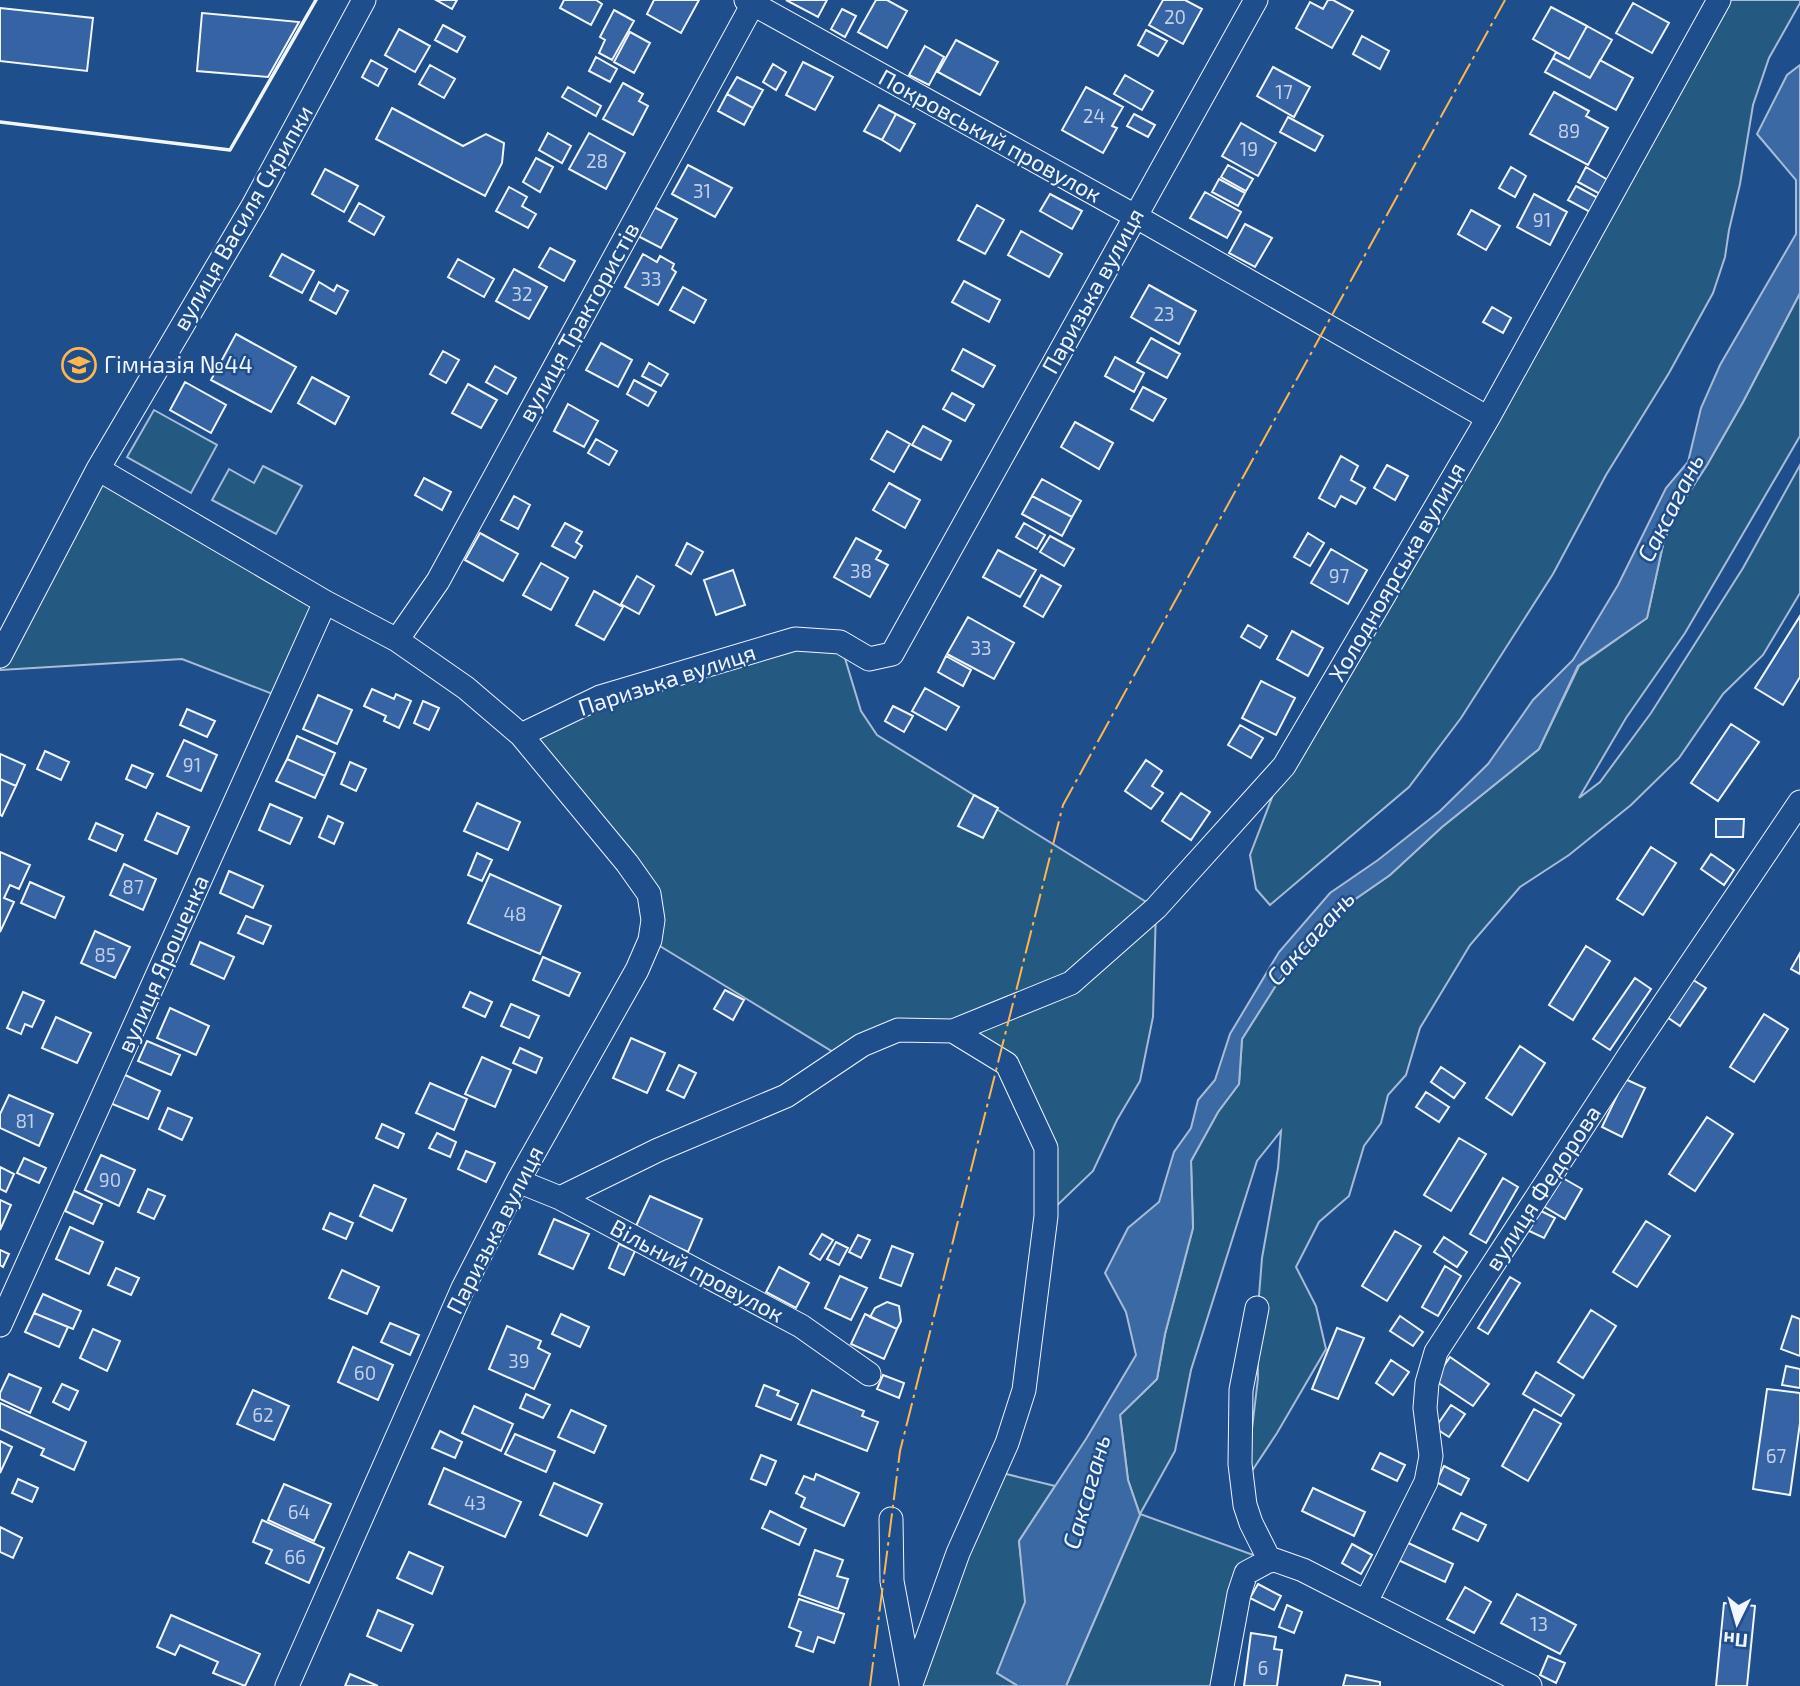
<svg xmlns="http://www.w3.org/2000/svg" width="1800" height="1686" font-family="'Exo 2',sans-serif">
	<rect width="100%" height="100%" fill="#1f4e8c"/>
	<path fill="#245a82" stroke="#a8bbd7" stroke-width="2" d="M1719 0H1800V3L1769 58 1753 105 1740 184 1729 230 1725 257 1713 293 1669 373 1606 475 1553 574 1461 718 1409 787 1270 905 1256 889 1250 855 1284 766Z
		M1800 293V436L1685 633 1626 718 1579 798 1600 782 1651 713 1743 568 1800 465V593L1763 655 1723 694 1679 758 1631 805 1569 855 1520 887 1470 945 1420 1028 1406 1075 1388 1095 1381 1123 1364 1146 1349 1196 1319 1222 1296 1267 1316 1306 1326 1349 1277 1433 1246 1480 1258 1378 1257 1321 1262 1258 1278 1168 1281 1131 1257 1161 1191 1370 1175 1451 1140 1514 1270 1561 1246 1573 1222 1686H1066L1140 1515 1128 1480 1120 1415 1157 1379 1165 1334 1193 1228 1191 1161 1218 1112 1239 1084 1242 1039 1289 964 1341 909 1390 875 1442 827 1539 749 1579 666 1647 618 1664 540 1682 503 1707 465 1743 402Z
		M154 410 217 445 191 493 127 457Z
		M263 466 302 486 276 534 212 500 229 469 254 483Z
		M98 469 325 602 283 698 182 659 0 670V656Z
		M795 639 840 642 861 711 877 735 1156 908 1153 1017 1140 1081 1117 1120 1093 1171 1046 1216V1148L1007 1064 953 1031 898 1030 843 1058 650 940 649 894 521 735Z
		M994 1471 1055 1486 1019 1541 1026 1602 997 1673 1018 1686H911Z"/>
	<path fill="#3b69a3" stroke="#a8bbd7" stroke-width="2" d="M1800 65V293L1743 402 1707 465 1682 503 1664 540 1647 618 1578 666 1539 749 1442 827 1390 875 1341 909 1289 965 1242 1039 1239 1084 1218 1112 1191 1161 1193 1228 1165 1334 1157 1379 1120 1415 1128 1480 1140 1515 1066 1686H1018L997 1673 1025 1602 1019 1541 1086 1439 1136 1355 1126 1312 1105 1273 1128 1228 1159 1202 1174 1152 1191 1128 1198 1100 1215 1080 1230 1034 1279 952 1330 893 1378 860 1440 811 1488 764 1533 700 1573 660 1618 585 1666 488 1688 462 1701 408 1720 365 1796 234V180L1757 134 1787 75Z"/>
	<path fill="#3563a3" stroke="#f2f6ff" stroke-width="2" d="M436 0H457L452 9Z
		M564 0H596L602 4 591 25 560 8Z
		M654 0H699L681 33 647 14Z
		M786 0H827L818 17Z
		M876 0H887L907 11 887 48 858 32Z
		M1163 0H1185L1202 9 1183 44 1149 25Z
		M1328 0H1333L1353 11 1332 48 1296 28 1310 2 1323 9Z
		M1633 3 1669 23 1652 53 1616 33Z
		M1551 7 1587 26 1569 59 1533 39Z
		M0 8 93 18 87 71 0 61Z
		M842 9 856 16 845 37 831 29Z
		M614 10 634 21 612 60 599 53 605 40 600 37Z
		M202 13 299 22 268 77 197 71Z
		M443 25 465 37 457 52 435 40Z
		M1587 26 1612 40 1590 78 1553 58 1556 52 1569 59Z
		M399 29 430 46 415 72 385 55Z
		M1146 30 1167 41 1158 56 1138 45Z
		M630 32 650 43 634 73 614 62Z
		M1362 36 1389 51 1380 69 1353 54Z
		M956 40 998 62 980 95 938 72Z
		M925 46 944 57 929 85 909 75Z
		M596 57 617 69 610 82 589 71Z
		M1553 58 1590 78 1600 60 1633 78 1616 110 1545 72Z
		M371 60 387 69 378 86 362 77Z
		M803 62 833 77 815 110 786 95Z
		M773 64 786 72 776 90 763 82Z
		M430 65 455 79 444 98 419 84Z
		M1273 67 1310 87 1294 117 1257 96Z
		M1125 75 1153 91 1142 110 1114 94Z
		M737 77 763 90 753 108 727 94Z
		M623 83 643 94 639 101 648 106 633 135 603 119Z
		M568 87 601 106 596 116 562 97Z
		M1086 87 1123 107 1112 126 1117 128 1103 153 1062 130Z
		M1554 92 1589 111 1586 116 1608 128 1588 165 1530 134Z
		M727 94 753 108 744 125 718 111Z
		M879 105 896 114 882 140 864 131Z
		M392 108 463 146 486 134 504 143 502 163 485 196 376 139Z
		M896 114 915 124 900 151 882 140Z
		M1134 114 1155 125 1148 137 1127 126Z
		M1288 117 1323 136 1315 151 1280 132Z
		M1241 123 1276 143 1258 176 1222 156Z
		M548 133 571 146 562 163 539 150Z
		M589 133 625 153 606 189 569 169Z
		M536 158 553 167 540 192 523 182Z
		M688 165 732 188 715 217 672 194Z
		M1228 165 1253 179 1246 191 1221 177Z
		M1511 167 1526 176 1515 197 1499 188Z
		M1586 167 1608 180 1600 194 1578 182Z
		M325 169 358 186 344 212 312 194Z
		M1219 179 1245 193 1238 206 1212 192Z
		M1576 186 1598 198 1590 212 1568 200Z
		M509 187 527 197 522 206 536 214 528 228 496 211Z
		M1205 192 1241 212 1227 238 1190 218Z
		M1050 194 1082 211 1072 229 1040 211Z
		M1534 194 1567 212 1550 245 1517 227Z
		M359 203 384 217 374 235 349 221Z
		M977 205 1004 220 985 254 958 240Z
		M654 207 677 219 661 248 638 236Z
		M1471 210 1500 226 1486 250 1458 234Z
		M1245 224 1272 238 1255 267 1229 253Z
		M1021 231 1062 254 1049 277 1008 255Z
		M550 248 575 261 564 281 539 267Z
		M282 254 314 271 302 293 270 276Z
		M643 254 657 262 660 256 674 264 672 269 676 272 658 305 625 287Z
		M458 259 494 279 484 297 448 277Z
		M514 269 547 287 529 319 496 301Z
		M964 281 1000 300 989 322 952 302Z
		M319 282 334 291 337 285 348 291 336 314 310 300Z
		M1149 285 1196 311 1179 344 1131 317Z
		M683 287 706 300 694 323 670 310Z
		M1492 307 1511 318 1503 333 1483 322Z
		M236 334 296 367 271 412 211 380Z
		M1151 338 1180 354 1167 378 1137 362Z
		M601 343 632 360 618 387 586 370Z
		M963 349 995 366 983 387 952 370Z
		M443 351 459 360 446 383 430 374Z
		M1115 357 1144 373 1134 392 1105 376Z
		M649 363 668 374 661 386 642 376Z
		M495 366 516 378 507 394 486 382Z
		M312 377 349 397 335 424 298 403Z
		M634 380 656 392 648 406 627 394Z
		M185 382 226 405 211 433 170 410Z
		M468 384 497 400 481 428 452 413Z
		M1143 387 1166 399 1153 421 1131 409Z
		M952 393 974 405 965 421 943 409Z
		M568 404 598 421 584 447 554 431Z
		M1075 422 1113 443 1099 469 1061 447Z
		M923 426 951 441 941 460 912 445Z
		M887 431 910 444 894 472 871 459Z
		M596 439 617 451 609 465 588 453Z
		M1341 456 1358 466 1351 480 1365 488 1356 504 1341 496 1335 507 1319 498Z
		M1387 465 1408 476 1395 500 1374 488Z
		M424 478 451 492 442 510 415 495Z
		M1042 479 1081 501 1072 517 1032 496Z
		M889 483 920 500 905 528 873 510Z
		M514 496 530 505 518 529 501 520Z
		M1032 496 1072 517 1062 536 1022 514Z
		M565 523 582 532 576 542 582 546 575 558 552 546Z
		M1024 523 1045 535 1037 549 1016 537Z
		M480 533 518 554 503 581 465 560Z
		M1308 533 1324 543 1310 566 1294 557Z
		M1050 536 1074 549 1064 566 1040 552Z
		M856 538 881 551 876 559 888 565 870 597 834 577Z
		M687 543 703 552 691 574 676 565Z
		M1331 549 1367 570 1348 604 1311 583Z
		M998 550 1036 570 1020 597 983 577Z
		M541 563 568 578 551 610 523 595Z
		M733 570 745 605 716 615 704 580Z
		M1041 575 1061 586 1043 617 1024 606Z
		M637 576 654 586 639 614 621 604Z
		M594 591 623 607 604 640 576 625Z
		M1800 616V677L1783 705 1755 688Z
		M968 617 1014 643 994 679 947 654Z
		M1248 625 1267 636 1260 648 1241 637Z
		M1292 631 1323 648 1308 676 1277 659Z
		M946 656 971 670 963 686 938 672Z
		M1261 681 1295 698 1276 735 1242 718Z
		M925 688 959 707 946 730 912 711Z
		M372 689 394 699 396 694 411 701 399 728 384 721 386 716 364 706Z
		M318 695 352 710 337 744 303 729Z
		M423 701 439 708 429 730 414 723Z
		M893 706 913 716 904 732 885 721Z
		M187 709 215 721 207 737 180 725Z
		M1731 724 1759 742 1718 801 1691 783Z
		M1240 725 1263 738 1251 758 1228 745Z
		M297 736 335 753 325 776 287 759Z
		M184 740 217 755 201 791 167 776Z
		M45 751 69 762 61 780 37 769Z
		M0 754 25 765 16 786 0 779Z
		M287 759 325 776 315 798 276 781Z
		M1146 760 1162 771 1152 786 1163 793 1151 809 1125 791Z
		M350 762 366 769 356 791 341 784Z
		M132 765 153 774 146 788 126 779Z
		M0 779 16 786 2 816 0 815Z
		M1181 793 1210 812 1191 840 1162 821Z
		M974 795 998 808 983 838 958 826Z
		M477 803 520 822 508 850 464 831Z
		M270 804 302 818 290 844 259 830Z
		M157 813 189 827 177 854 145 840Z
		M328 816 343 823 334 844 319 837Z
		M1716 819H1744L1743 837H1716Z
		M96 823 123 835 116 851 89 839Z
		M1651 847 1676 863 1643 915 1617 899Z
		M0 852 30 865 19 889 10 885 4 898 14 902 0 932Z
		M477 853 492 860 482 881 468 875Z
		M1711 854 1734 870 1724 885 1701 869Z
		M124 864 156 879 143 910 110 895Z
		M229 871 263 886 253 908 220 893Z
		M490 874 561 906 540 954 468 923Z
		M30 882 64 897 55 918 21 903Z
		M246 916 271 926 263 944 238 933Z
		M95 931 130 947 115 978 81 963Z
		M200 942 234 957 224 979 191 964Z
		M1586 946 1610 961 1573 1020 1549 1005Z
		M1800 953V974L1791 969Z
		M543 957 580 973 569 996 533 980Z
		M1635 978 1651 989 1610 1050 1593 1039Z
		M1690 978 1706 988 1680 1026 1664 1015Z
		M725 990 744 1000 733 1020 714 1009Z
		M23 992 44 1001 32 1027 25 1024 21 1034 7 1028Z
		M470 992 492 1002 485 1017 463 1007Z
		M511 1004 539 1016 529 1038 501 1026Z
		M170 1008 209 1026 196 1055 157 1038Z
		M1764 1014 1788 1029 1754 1082 1730 1067Z
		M56 1017 91 1033 77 1063 42 1048Z
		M631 1038 665 1053 647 1093 613 1078Z
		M147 1041 180 1055 171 1075 138 1061Z
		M1520 1046 1545 1063 1512 1115 1486 1098Z
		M520 1048 542 1058 536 1073 513 1063Z
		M482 1057 511 1070 495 1107 465 1094Z
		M679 1065 696 1073 684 1098 667 1090Z
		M1441 1067 1465 1083 1454 1098 1431 1082Z
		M123 1074 160 1091 148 1119 110 1103Z
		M1625 1079 1645 1088 1622 1137 1602 1127Z
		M430 1083 467 1099 454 1130 416 1113Z
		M1426 1092 1449 1107 1439 1122 1416 1107Z
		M9 1095 53 1114 39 1146 0 1128V1114Z
		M168 1108 192 1118 182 1140 159 1129Z
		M1707 1117 1733 1134 1695 1191 1669 1174Z
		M382 1124 404 1134 398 1148 376 1138Z
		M437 1133 456 1142 450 1157 429 1148Z
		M1459 1138 1486 1154 1451 1211 1424 1195Z
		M466 1151 495 1163 486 1182 458 1169Z
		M101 1155 135 1170 119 1206 85 1190Z
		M24 1158 46 1168 39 1183 17 1173Z
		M0 1167 14 1174 6 1192 0 1189Z
		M1561 1177 1582 1189 1565 1219 1543 1206Z
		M1503 1178 1518 1187 1486 1243 1470 1234Z
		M374 1185 406 1199 392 1231 360 1216Z
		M148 1189 165 1196 154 1219 138 1212Z
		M74 1191 102 1204 93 1224 65 1211Z
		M650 1196 702 1219 688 1252 635 1228Z
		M0 1200 11 1205 0 1230Z
		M1535 1208 1555 1218 1544 1238 1525 1229Z
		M330 1213 353 1223 346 1239 323 1229Z
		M554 1219 589 1234 573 1269 539 1254Z
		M1646 1221 1670 1236 1637 1287 1613 1272Z
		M70 1227 103 1242 89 1274 56 1259Z
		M1395 1231 1421 1246 1387 1301 1362 1286Z
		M822 1234 833 1240 820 1260 810 1254Z
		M858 1235 870 1240 861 1258 849 1252Z
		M1444 1237 1467 1252 1457 1267 1434 1252Z
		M836 1242 848 1248 839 1265 827 1259Z
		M619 1244 635 1251 624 1275 609 1268Z
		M892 1246 913 1254 901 1286 880 1278Z
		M0 1250 9 1254 3 1267 0 1265Z
		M1445 1266 1461 1276 1438 1316 1422 1307Z
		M779 1267 809 1283 796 1308 766 1292Z
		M116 1268 139 1278 131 1295 108 1285Z
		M342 1270 379 1287 367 1314 329 1298Z
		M840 1276 867 1288 851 1320 825 1308Z
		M1510 1277 1520 1283 1488 1334 1478 1328Z
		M43 1294 81 1311 73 1329 34 1313Z
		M887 1302 899 1306 901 1321 897 1329 870 1317 875 1308Z
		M1591 1310 1616 1326 1583 1378 1558 1362Z
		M34 1313 68 1327 59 1347 25 1332Z
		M561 1314 589 1327 580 1347 552 1334Z
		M865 1314 897 1329 884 1359 851 1344Z
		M1400 1316 1423 1332 1413 1346 1390 1331Z
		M1792 1316 1800 1319V1356L1781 1349Z
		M390 1323 419 1335 410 1355 381 1342Z
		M507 1326 541 1341 538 1348 550 1354 534 1389 489 1369Z
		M1337 1328 1364 1338 1338 1399 1312 1389Z
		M93 1329 120 1341 107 1371 80 1358Z
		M353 1347 393 1365 378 1400 338 1382Z
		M1450 1357 1489 1384 1473 1406 1434 1380Z
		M1391 1360 1409 1372 1393 1395 1376 1383Z
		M1786 1366 1800 1369V1388L1782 1385Z
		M1536 1372 1574 1395 1561 1416 1523 1394Z
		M9 1374 41 1388 30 1413 0 1399V1393Z
		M883 1375 904 1383 899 1398 877 1389Z
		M62 1384 78 1391 69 1410 53 1402Z
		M764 1385 779 1391 777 1395 798 1404 791 1420 756 1406Z
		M1767 1389 1800 1393V1423L1790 1495 1753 1489Z
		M253 1390 289 1406 274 1440 237 1424Z
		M812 1390 864 1411 862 1416 878 1422 867 1451 798 1424Z
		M526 1394 550 1405 543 1418 520 1408Z
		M0 1403 86 1442 74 1470 41 1455 44 1449 0 1429Z
		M1451 1405 1465 1414 1449 1437 1435 1428Z
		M474 1406 513 1424 501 1451 462 1433Z
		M1534 1409 1561 1424 1528 1481 1502 1466Z
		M571 1410 606 1426 594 1453 558 1437Z
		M440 1431 462 1442 455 1458 432 1448Z
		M515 1434 555 1451 546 1472 505 1454Z
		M0 1441 12 1447 0 1473Z
		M1380 1453 1405 1465 1397 1481 1372 1469Z
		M761 1455 776 1461 766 1485 751 1479Z
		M1444 1466 1469 1479 1461 1495 1436 1482Z
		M444 1468 521 1502 505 1537 429 1504Z
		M816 1474 859 1493 844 1526 801 1507 805 1498 796 1493 804 1476 814 1480Z
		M18 1479 38 1488 32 1502 12 1493Z
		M554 1483 602 1504 587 1536 540 1515Z
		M284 1484 331 1504 314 1541 268 1520Z
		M1313 1488 1365 1512 1354 1536 1302 1511Z
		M770 1511 806 1529 799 1545 762 1528Z
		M1461 1513 1486 1525 1478 1541 1453 1529Z
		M262 1520 324 1548 309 1583 266 1563 272 1550 253 1542Z
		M0 1527 22 1538 13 1558 0 1552Z
		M1404 1541 1453 1564 1445 1582 1396 1559Z
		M1352 1544 1372 1555 1361 1574 1342 1563Z
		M815 1550 843 1560 837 1576 848 1579 838 1609 799 1595Z
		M409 1552 443 1567 432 1594 397 1578Z
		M1258 1584 1281 1596 1274 1610 1250 1598Z
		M1465 1587 1491 1602 1474 1633 1447 1619Z
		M1517 1594 1576 1625 1560 1654 1501 1623Z
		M799 1599 844 1614 834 1643 818 1637 813 1652 796 1646 801 1632 789 1627Z
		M1724 1603 1755 1606 1747 1686H1716Z
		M1287 1605 1302 1612 1294 1633 1279 1627Z
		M378 1610 413 1625 401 1651 367 1636Z
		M171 1615 260 1654 245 1686 213 1673 218 1662 180 1645 175 1655 157 1647Z
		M1251 1633 1276 1637 1274 1649 1282 1650 1277 1686H1244Z
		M1548 1656 1565 1663 1556 1683 1540 1675Z
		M350 1674 378 1686H345Z
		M1346 1675 1380 1682V1686H1343Z"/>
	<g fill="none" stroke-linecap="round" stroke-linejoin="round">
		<g stroke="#f2f6ff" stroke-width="25">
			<path id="minor" d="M746 0 1135 216 1488 418
				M98 469 325 602 397 640 466 688 521 735 627 863 649 894 653 920 650 940 637 970 518 1181 463 1288 287 1686
				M397 640 438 581 755 0
				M0 656 98 469 254 204 364 0
				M521 735 600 697 795 639 840 642 869 659 892 654 1256 0
				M953 1031 1071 983 1156 908 1284 766 1488 418 1719 0
				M518 1181 560 1198 801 1326 869 1374
				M560 1198 658 1150 786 1096 862 1045 898 1030 953 1031 1007 1064 1046 1148V1216L1024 1390 1007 1443 958 1553 911 1684
				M1257 1308 1241 1390 1240 1464 1245 1505 1251 1523 1270 1561
				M0 1325 325 602
				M891 1519 892 1581 911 1683
				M1366 1602 1426 1482 1431 1456 1425 1408 1427 1383 1436 1352 1630 1054 1800 802
				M1222 1686 1239 1594 1246 1573 1272 1559 1303 1570 1530 1686"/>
		</g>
		<use href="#minor" stroke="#1f4e8c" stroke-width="23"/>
		<path stroke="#f2f6ff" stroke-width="3.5" d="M0 122 230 150 316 0"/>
		<path stroke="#ffb74d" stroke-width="2" stroke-dasharray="24 5 3.5 5" stroke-linecap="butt" d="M870 1686 900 1451 1063 805 1505 0"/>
	</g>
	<defs>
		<g id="school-ring" transform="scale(1.75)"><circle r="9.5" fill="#1f4e8c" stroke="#ffb74d" stroke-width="1.5"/><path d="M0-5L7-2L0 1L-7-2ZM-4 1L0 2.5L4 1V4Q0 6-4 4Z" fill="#ffb74d"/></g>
	</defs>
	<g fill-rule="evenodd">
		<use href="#school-ring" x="79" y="365"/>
	</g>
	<g text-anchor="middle" stroke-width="5" stroke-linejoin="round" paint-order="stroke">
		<g font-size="19" fill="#c3d1e8">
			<text x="1175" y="24">20</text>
			<text x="1284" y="99">17</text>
			<text x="1094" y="123">24</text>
			<text x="1569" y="138">89</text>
			<text x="1249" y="156">19</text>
			<text x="597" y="168">28</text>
			<text x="702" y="198">31</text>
			<text x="1542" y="227">91</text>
			<text x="651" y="286">33</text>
			<text x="522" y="301">32</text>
			<text x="1164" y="321">23</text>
			<text x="861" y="578">38</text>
			<text x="1339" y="583">97</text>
			<text x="981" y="655">33</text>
			<text x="192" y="772">91</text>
			<text x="133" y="894">87</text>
			<text x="515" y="921">48</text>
			<text x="105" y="962">85</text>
			<text x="25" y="1128">81</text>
			<text x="110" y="1187">90</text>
			<text x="519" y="1368">39</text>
			<text x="365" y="1380">60</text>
			<text x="263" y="1422">62</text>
			<text x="1776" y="1463">67</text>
			<text x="475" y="1510">43</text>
			<text x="299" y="1519">64</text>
			<text x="295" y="1564">66</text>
			<text x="1539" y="1631">13</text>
			<text x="1263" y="1675">6</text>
		</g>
		<g font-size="23" fill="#f2f6ff" stroke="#1f4e8c">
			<text transform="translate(990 136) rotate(29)" y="8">Покровський провулок</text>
			<text transform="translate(243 218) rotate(-60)" y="8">вулиця Василя Скрипки</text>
			<text transform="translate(1093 291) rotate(-61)" y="8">Паризька вулиця</text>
			<text transform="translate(579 322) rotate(-61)" y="8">вулиця Трактористів</text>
			<text transform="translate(1397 572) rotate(-60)" y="8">Холодноярська вулиця</text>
			<text transform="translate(667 680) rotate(-18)" y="8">Паризька вулиця</text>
			<text transform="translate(163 964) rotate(-66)" y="8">вулиця Ярошенка</text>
			<text transform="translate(1543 1188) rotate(-57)" y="8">вулиця Федорова</text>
			<text transform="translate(495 1230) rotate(-63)" y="8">Паризька вулиця</text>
			<text transform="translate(697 1271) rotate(28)" y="8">Вільний провулок</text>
		</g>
		<g font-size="23" fill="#f2f6ff" stroke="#1f4e8c" text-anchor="start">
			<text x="104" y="373">Гімназія №44</text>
		</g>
		<g font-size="24" font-style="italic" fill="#f2f6ff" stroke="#1f4e8c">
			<text transform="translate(1671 508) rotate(-63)" y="8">Саксагань</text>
			<text transform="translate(1311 938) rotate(-48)" y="8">Саксагань</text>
			<text transform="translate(1087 1492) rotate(-74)" y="8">Саксагань</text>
		</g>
	</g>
	<g transform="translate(1737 1623) rotate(185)" stroke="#1f4e8c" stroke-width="5" paint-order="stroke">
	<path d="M0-5L12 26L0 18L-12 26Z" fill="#f2f6ff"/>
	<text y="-10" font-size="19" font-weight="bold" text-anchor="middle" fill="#f2f6ff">Пн</text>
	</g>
</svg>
